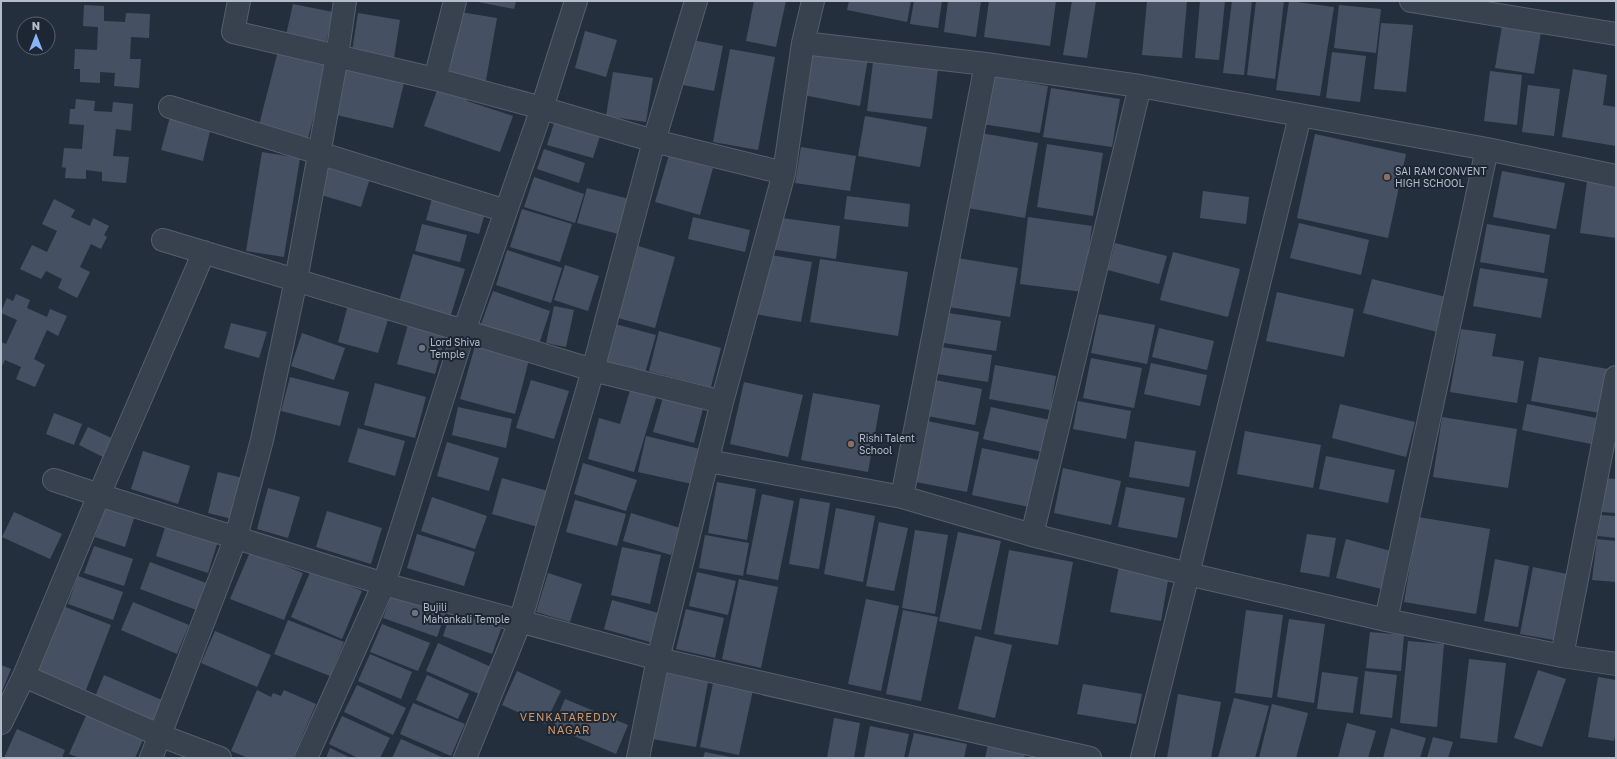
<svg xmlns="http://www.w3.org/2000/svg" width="1617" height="759" font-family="'Golos Text',sans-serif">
	<rect width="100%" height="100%" fill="#242f3e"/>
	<path fill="#455162" d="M473 1H516L514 9Z
		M754 1H786L776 47 746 41Z
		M849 1H911L907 22 847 10Z
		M914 1H942L938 28 910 24Z
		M948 1H981L976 37 944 32Z
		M989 1H1056L1050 46 984 37Z
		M1072 1H1096L1087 58 1063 55Z
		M1147 1H1187L1182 58 1142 55Z
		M1200 1H1225L1219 60 1195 58Z
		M1232 1H1252L1244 75 1223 73Z
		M1256 1H1284L1275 79 1247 75Z
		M1289 1 1334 7 1320 96 1276 90Z
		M293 4 333 12 326 43 286 35Z
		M84 5 104 6V21L125 22 126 13 150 14 149 38 131 37 130 59H141L139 88 114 86 115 73 100 72V83L80 82V69H74L75 49 97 50 98 27 83 26Z
		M1339 5 1381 9 1376 53 1334 48Z
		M460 12 497 18 485 86 448 80Z
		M358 13 400 20 394 58 352 51Z
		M1381 23 1413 25 1406 92 1374 89Z
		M1502 26 1541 32 1534 74 1495 68Z
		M585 31 617 40 606 77 575 68Z
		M693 40 723 46 714 91 683 85Z
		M279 47 329 59 307 142 258 129Z
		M806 48 868 58 860 106 798 94Z
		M730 49 775 57 758 150 713 142Z
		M1332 52 1366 56 1360 102 1326 98Z
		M873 62 938 69 932 119 867 111Z
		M344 65 405 79 393 128 332 114Z
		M1573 69 1607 75 1603 105 1616 107V146L1562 137Z
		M1490 71 1522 75 1517 125 1484 121Z
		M613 72 653 78 646 122 606 116Z
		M990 76 1048 86 1040 133 982 124Z
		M439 85 469 95 467 101 513 116 500 152 424 126Z
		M1528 85 1560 89 1554 136 1522 132Z
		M1051 88 1120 99 1112 147 1043 137Z
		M76 99 95 101 94 111 112 112 113 102 133 104 131 131 116 129 113 156 129 157 126 183 102 181V172L86 170V179L65 178 66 168 62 167 64 148 82 149 84 125 69 124 70 109H75Z
		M865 116 927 127 920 167 858 156Z
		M170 117 211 127 203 161 161 150Z
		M555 120 601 133 593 158 547 145Z
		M975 132 1038 143 1025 218 962 207Z
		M1315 134 1406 154 1388 238 1297 218Z
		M1047 144 1103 153 1093 216 1037 207Z
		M801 147 856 156 850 191 795 183Z
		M544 149 585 163 579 183 537 169Z
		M262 152 300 158 284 257 246 251Z
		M669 155 713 168 700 215 655 202Z
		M328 162 371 175 361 207 318 194Z
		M1502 171 1565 183 1556 229 1493 217Z
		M534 177 584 194 575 223 524 207Z
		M1587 181 1616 185V238L1580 233Z
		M587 188 629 199 618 234 577 223Z
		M1203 191 1249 197 1246 224 1200 218Z
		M847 196 910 204 908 227 844 219Z
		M54 199 75 210 71 217 90 226 93 218 109 226 104 235 107 237 101 249 91 244 80 267 90 272 77 298 58 288 62 279 46 271 41 279 20 269 32 245 47 252 57 231 42 224Z
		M432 199 485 213 479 234 426 220Z
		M522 209 572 224 560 262 510 247Z
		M693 217 750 230 745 252 688 239Z
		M775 217 840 226 836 259 770 249Z
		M1028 217 1092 226 1083 292 1020 284Z
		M1299 223 1369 240 1361 275 1290 258Z
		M422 224 467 235 460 262 415 251Z
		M1487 224 1550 235 1544 273 1480 262Z
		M1115 243 1167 256 1159 284 1108 270Z
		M638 246 675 257 655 328 618 318Z
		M507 250 562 268 551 303 496 285Z
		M1173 252 1240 269 1228 317 1160 300Z
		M413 254 465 269 450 318 399 302Z
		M765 254 812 262 801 322 755 314Z
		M951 257 1018 268 1010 317 943 306Z
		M820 259 908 272 898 336 810 322Z
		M565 265 599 276 588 311 554 300Z
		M1480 268 1548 279 1541 318 1473 306Z
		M1372 279 1446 297 1437 332 1363 313Z
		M493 291 550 311 538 347 480 327Z
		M1277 292 1354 309 1344 357 1266 341Z
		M16 294 30 300 27 308 47 317 50 309 67 316 58 336 47 330 34 359 45 365 35 387 16 379 21 367 5 360 1 368V342L6 344 17 320 1 313V312L7 298 13 301Z
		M349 301 390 313 378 353 338 342Z
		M554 306 574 310 566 347 546 343Z
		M942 312 1001 321 996 351 937 342Z
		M1099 314 1155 325 1147 364 1091 353Z
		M409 321 447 331 435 374 397 364Z
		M231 323 267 332 259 358 224 348Z
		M615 324 656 335 645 373 604 362Z
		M1159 328 1214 341 1207 370 1152 357Z
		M1461 329 1496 334 1492 356 1524 361 1517 403 1450 392Z
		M659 331 721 348 711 387 649 371Z
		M302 333 345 348 334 380 291 366Z
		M476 342 530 356 515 414 460 399Z
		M935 346 992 355 988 382 931 373Z
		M1539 357 1608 369 1600 413 1531 401Z
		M1091 358 1142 368 1134 408 1083 398Z
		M1151 363 1207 375 1200 406 1144 394Z
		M995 365 1056 376 1050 410 989 399Z
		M290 377 349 392 340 426 281 411Z
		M531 380 569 391 554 439 516 428Z
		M935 380 982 389 975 425 927 416Z
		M744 382 803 395 788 457 730 444Z
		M375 383 426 397 415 438 364 425Z
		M631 387 657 395 634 472 588 459 599 418 620 424Z
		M813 393 880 405 868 472 801 460Z
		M664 394 704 405 694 443 653 432Z
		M1078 401 1131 411 1126 439 1073 429Z
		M1340 404 1415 422 1406 457 1332 438Z
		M1527 404 1596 418 1591 444 1522 430Z
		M458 407 512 419 506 448 452 435Z
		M991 407 1054 421 1047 453 983 439Z
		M54 413 82 424 74 445 46 434Z
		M1442 417 1517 429 1508 488 1433 477Z
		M923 420 979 432 967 492 911 481Z
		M88 427 120 442 111 461 79 445Z
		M358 428 405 441 395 476 348 462Z
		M1245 431 1321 445 1313 488 1237 474Z
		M646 436 700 449 692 484 638 472Z
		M1135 441 1196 451 1189 487 1129 477Z
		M447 442 499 458 489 491 437 476Z
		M982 448 1039 460 1029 507 972 495Z
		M143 451 190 466 178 504 131 489Z
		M1326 456 1395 470 1388 503 1319 489Z
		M583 463 637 480 626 511 574 494Z
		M1063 468 1121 481 1111 525 1054 513Z
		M218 472 243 478 232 519 208 513Z
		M502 478 548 491 538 527 492 514Z
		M1604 478 1616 479V513L1601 512Z
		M717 482 756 489 747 540 708 533Z
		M1126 487 1185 498 1177 538 1118 527Z
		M268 488 300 497 288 538 257 529Z
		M762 494 794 501 778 580 746 574Z
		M432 497 487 516 475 549 421 531Z
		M800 498 830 503 819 569 789 564Z
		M575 500 626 514 617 546 566 532Z
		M105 506 135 515 125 547 95 537Z
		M836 508 875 516 863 582 824 574Z
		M327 511 382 528 371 564 316 547Z
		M14 512 62 534 50 559 2 537Z
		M631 513 680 528 671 555 623 541Z
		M1600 515 1616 516V538L1598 536Z
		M1418 517 1490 529 1476 614 1404 602Z
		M879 522 908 528 894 591 866 586Z
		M166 524 218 541 208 573 156 556Z
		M915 530 948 535 935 614 902 608Z
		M958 532 1001 541 981 630 939 621Z
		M417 534 475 552 464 586 407 568Z
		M1307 534 1336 538 1329 577 1300 572Z
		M705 535 749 543 743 576 699 568Z
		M1346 539 1391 551 1382 589 1336 578Z
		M1597 539 1616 541V582L1592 580Z
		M94 546 133 559 124 586 84 573Z
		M622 547 661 555 650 604 611 595Z
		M1009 550 1073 562 1058 645 994 634Z
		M250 552 303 573 284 620 230 599Z
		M1495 559 1529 566 1518 627 1484 621Z
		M150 562 209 584 199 611 140 589Z
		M1119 566 1169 575 1161 621 1110 612Z
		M1533 567 1572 575 1559 641 1520 634Z
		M311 570 362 591 342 639 291 617Z
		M697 572 736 581 728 615 689 606Z
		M548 573 582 584 570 622 536 612Z
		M78 576 123 592 113 620 68 604Z
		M739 579 778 587 761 668 722 659Z
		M394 589 447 609 437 637 383 618Z
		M866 599 899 606 881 691 848 684Z
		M612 600 662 614 653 643 604 629Z
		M133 602 189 625 177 654 121 630Z
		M63 606 111 625 86 690 37 671Z
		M686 609 724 618 715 658 676 649Z
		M903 610 938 617 921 701 886 694Z
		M1246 610 1283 615 1272 698 1235 693Z
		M451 611 501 629 492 654 443 636Z
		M1289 619 1325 624 1314 703 1277 697Z
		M288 620 344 642 330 676 274 654Z
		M382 624 430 643 418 671 370 652Z
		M215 631 271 655 257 687 201 663Z
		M1370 632 1404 635 1401 671 1366 668Z
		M975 636 1012 645 995 718 958 709Z
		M1408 641 1444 644 1437 727 1400 723Z
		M438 643 491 667 479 694 426 671Z
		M370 654 412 672 401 699 358 681Z
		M1469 659 1506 663 1497 743 1460 738Z
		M1 665 11 669 1 694Z
		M1538 670 1566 679 1542 747 1514 738Z
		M517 671 561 691 545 724 502 705Z
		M1365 671 1397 675 1392 718 1360 714Z
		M1322 672 1358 677 1353 713 1317 709Z
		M665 673 708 682 696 747 652 739Z
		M104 675 162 700 152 723 94 699Z
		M427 675 469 694 458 719 416 700Z
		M1598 677 1616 680V731L1614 741 1588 737Z
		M713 683 753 690 739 755 700 747Z
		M1083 684 1142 694 1136 724 1077 714Z
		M357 685 406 708 393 735 344 712Z
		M257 690 271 697 273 693 281 696 284 690 316 704 293 758H248L231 751Z
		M1178 694 1221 702 1211 758H1167Z
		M1234 698 1269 706 1255 758H1218Z
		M565 699 628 725 616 754 553 727Z
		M413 703 465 724 451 756 400 734Z
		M1272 704 1308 713 1296 758H1259Z
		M89 709 146 733 135 758H80L69 754Z
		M342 716 390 738 380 758H358L329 744Z
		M834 718 860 723 854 758H827Z
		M1347 723 1376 731 1368 758H1338Z
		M870 726 909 734 904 758H864Z
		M1391 728 1426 738 1420 758H1383Z
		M17 729 65 750 62 758H4Z
		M914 733 967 744 964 758H908Z
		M1433 737 1453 742 1448 758H1427Z
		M401 739 444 758H392Z
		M988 745 1025 754 1024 758H985Z
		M330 748 351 758H326Z
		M705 752 730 757V758H703Z"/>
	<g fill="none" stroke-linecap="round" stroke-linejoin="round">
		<g stroke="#565f6c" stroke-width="24">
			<path id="street" d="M239 1 233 32 435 79 542 108 654 141 784 173
				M1411 1 1616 34
				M803 43 986 64 1140 86 1487 149 1616 176
				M435 79 455 1
				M170 107 506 211
				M163 240 593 370 722 402
				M708 461 902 497 1032 535 1188 574 1386 620 1562 656 1616 664
				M54 480 99 495 384 584 658 659 1090 758
				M902 497 986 64
				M1032 535 1140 86
				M1386 620 1487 149
				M1562 656 1616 377
				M24 676 159 735 220 758
				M1 723 24 676 99 495 204 252
				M151 758 236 537 262 440 296 280 337 56 345 1
				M306 758 384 584 464 331 542 108 576 1
				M465 758 520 622 593 370 654 141 696 1
				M638 758 658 659 722 402 784 173 803 43 813 1
				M1142 758 1188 574 1300 116"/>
		</g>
		<use href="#street" stroke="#38414e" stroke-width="22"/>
	</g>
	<g fill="#8d6e63" stroke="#1d2633" stroke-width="1.5">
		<circle cx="1387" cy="177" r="4"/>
		<circle cx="851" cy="444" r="4"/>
	</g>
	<g fill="#6b7280" stroke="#1d2633" stroke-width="1.5">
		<circle cx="422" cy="348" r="4"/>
		<circle cx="415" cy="613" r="4"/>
	</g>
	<g text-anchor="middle" stroke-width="4" stroke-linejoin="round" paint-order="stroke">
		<g font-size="10" fill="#b4bcc9" stroke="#1d2633" text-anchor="start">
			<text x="1395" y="175">SAI RAM CONVENT<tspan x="1395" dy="12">HIGH SCHOOL</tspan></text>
			<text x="430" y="346">Lord Shiva<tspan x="430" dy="12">Temple</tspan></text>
			<text x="859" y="442">Rishi Talent<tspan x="859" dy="12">School</tspan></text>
			<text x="423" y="611">Bujili<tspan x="423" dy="12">Mahankali Temple</tspan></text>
		</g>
		<g font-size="11" letter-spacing="1" fill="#d59563" stroke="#1d2633">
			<text x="569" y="721">VENKATAREDDY<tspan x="569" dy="13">NAGAR</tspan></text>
		</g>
	</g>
	<rect width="1617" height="759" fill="none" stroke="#b4bcc9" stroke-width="4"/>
	<g transform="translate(36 36)"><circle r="19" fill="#1d2633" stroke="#59626f"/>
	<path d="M0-3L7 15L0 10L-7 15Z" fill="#8ab4f8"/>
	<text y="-6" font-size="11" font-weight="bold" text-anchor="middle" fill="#b4bcc9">N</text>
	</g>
</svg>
